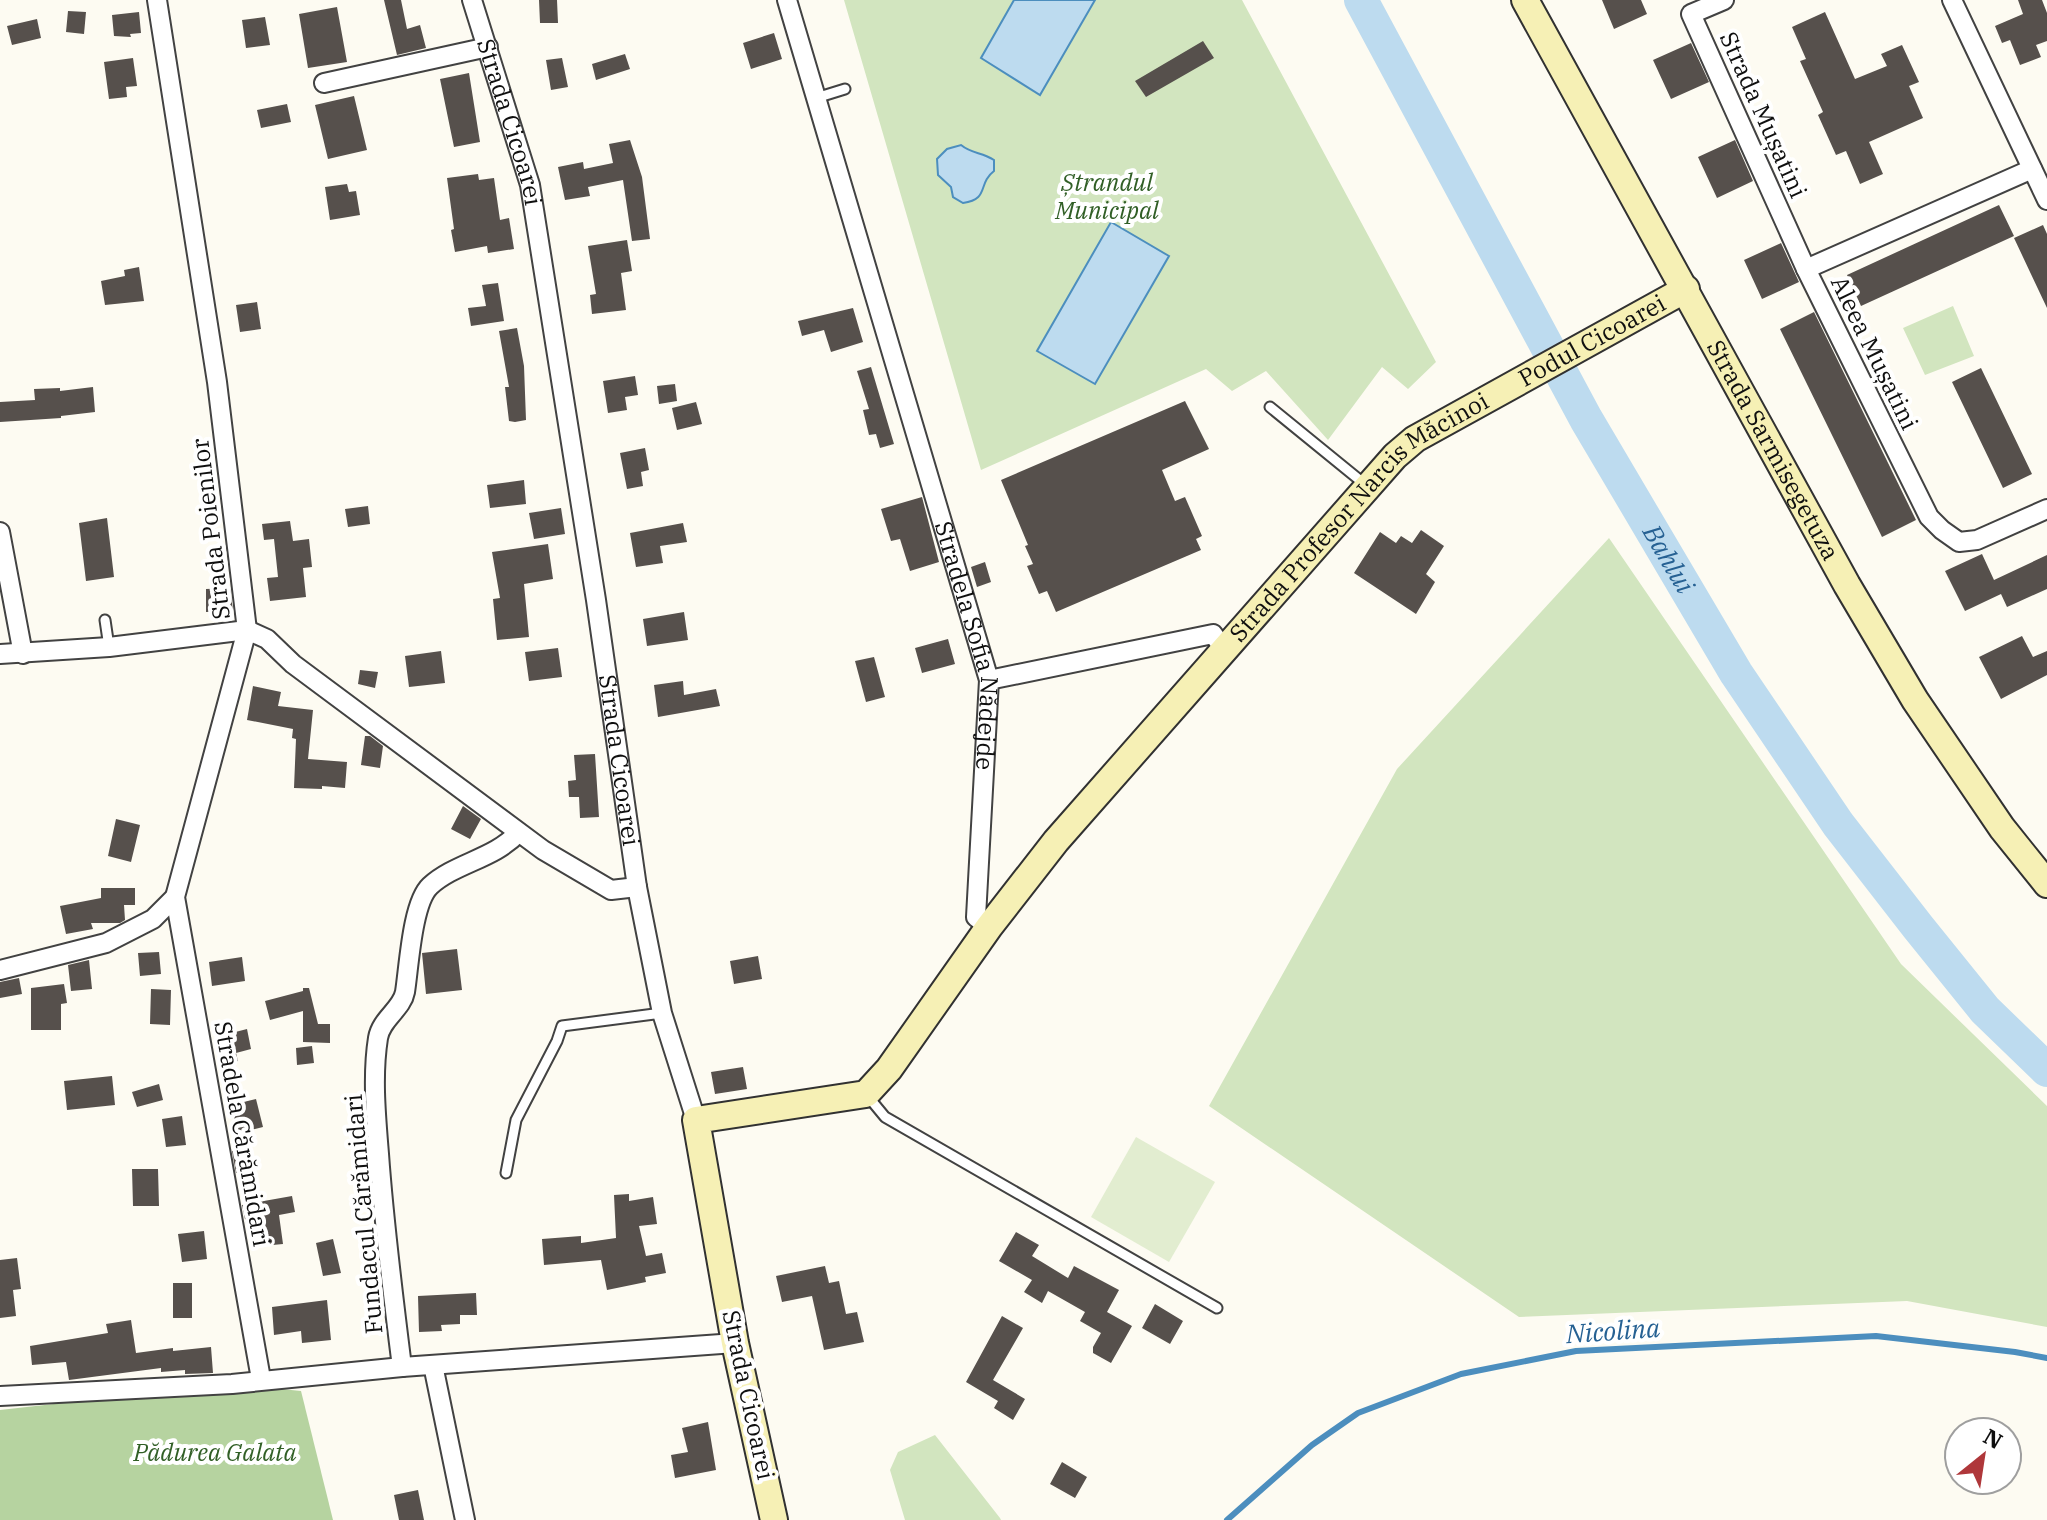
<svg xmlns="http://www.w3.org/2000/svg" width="2047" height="1520" font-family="'IBM Plex Serif',serif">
	<rect width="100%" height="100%" fill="#fdfbf2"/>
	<path fill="#d2e5bf" d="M844 0H1242L1436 362 1408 389 1382 367 1328 440 1266 371 1232 391 1206 369 981 470Z
		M1953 306 1974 356 1925 375 1903 328Z
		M1609 538 1901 964 2047 1106V1327L1907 1301 1519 1317 1209 1106 1397 769Z
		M935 1435 1000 1518 1001 1520H905L890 1470 898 1452Z"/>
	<path fill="#b6d3a0" d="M232 1384 301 1391 333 1520H0V1410Z"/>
	<path fill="#e2edd0" d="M1136 1137 1215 1182 1169 1262 1091 1217Z"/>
	<path fill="#bddbef" stroke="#4c8ebe" stroke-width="2" d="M1014 0H1095L1040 95 981 58Z
		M961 145C972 154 982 152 994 160V171C977 184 990 199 963 203L953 197 951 187 938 175 937 159 947 149Z
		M1111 222 1169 256 1095 384 1037 351Z"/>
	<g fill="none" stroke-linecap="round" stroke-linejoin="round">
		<path stroke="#4c8ebe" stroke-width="6" d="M1227 1520 1312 1445 1358 1413 1461 1374 1576 1351 1876 1336 2015 1352 2047 1358"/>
		<path stroke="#bddbef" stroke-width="34" id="s1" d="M1361 0 1586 419 1736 673 1838 824 1918 927 1985 1010 2047 1070"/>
	</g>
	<path fill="#56504c" d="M384 0H401L407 29 420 25 426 48 397 55Z
		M539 0H557L558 23H540Z
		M1602 0H1641L1647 14 1614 29Z
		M2018 0H2042L2047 13V41L2036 45 2041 57 2020 65 2010 40 2002 43 1995 26 2023 14Z
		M337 7 347 62 308 68 299 14Z
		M68 11 86 12 84 34 66 32Z
		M139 12 141 33 130 34 131 37 114 36 112 15Z
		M1825 12 1855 79 1887 66 1881 54 1902 45 1919 82 1909 86 1923 118 1869 142 1883 174 1860 184 1846 151 1836 155 1818 115 1823 112 1800 61 1806 59 1792 27Z
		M265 17 270 45 246 48 242 20Z
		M37 19 41 38 12 45 7 26Z
		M774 33 782 59 751 69 743 43Z
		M1203 41 1214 58 1146 97 1135 81Z
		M1691 43 1709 82 1671 99 1653 60Z
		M625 54 630 69 596 80 592 64Z
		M133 58 137 86 126 87 127 97 109 99 104 62Z
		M562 58 568 87 551 90 546 60Z
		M469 73 480 142 454 147 440 79Z
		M354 96 367 150 328 159 315 105Z
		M287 104 291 122 261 128 257 110Z
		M630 140 642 177 650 239 632 241 623 180 588 187 590 196 565 200 558 167 583 162 584 169 613 163 609 144Z
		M1735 140 1753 181 1717 198 1698 157Z
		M478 174 479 180 494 178 500 220 509 218 514 249 488 253 487 246 455 252 451 230 454 229 447 178Z
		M347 184 349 192 356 191 360 215 330 220 325 187Z
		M1999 205 2014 236 1861 306 1847 275Z
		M2043 225 2047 234V308L2014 238Z
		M627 240 632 271 621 273 626 310 592 314 590 295 596 294 588 246Z
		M1781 243 1799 282 1762 299 1744 260Z
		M139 267 144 301 105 305 101 281 125 276 124 270Z
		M498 283 504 321 471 326 468 308 486 306 482 285Z
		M257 302 261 329 240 332 236 305Z
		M853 308 863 342 831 352 824 330 802 336 798 321Z
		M1814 312 1916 520 1882 537 1780 329Z
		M517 328 524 366 526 420 515 422 509 421 505 387H509L499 331Z
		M871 367 894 444 880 448 876 434 869 435 863 410 869 409 857 371Z
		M1981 368 2032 474 2003 488 1952 382Z
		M635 376 638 395 625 397 627 410 608 413 603 381Z
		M675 384 677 401 659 404 657 386Z
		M93 387 95 412 61 416V418L0 422V402L35 400 34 389 60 388V391Z
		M1185 401 1209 449 1162 470 1175 501 1185 497 1202 536 1196 539 1201 550 1056 612 1047 591 1039 594 1027 566 1033 564 1025 546 1028 545 1001 480Z
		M696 402 702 424 677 430 672 408Z
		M645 448 649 470 641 472 643 486 627 489 620 453Z
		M524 480 526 504 490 508 487 485Z
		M922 497 939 562 910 571 900 539 891 541 881 509Z
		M368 506 370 524 348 527 345 509Z
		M561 508 565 534 534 539 529 513Z
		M107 518 114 577 86 581 79 523Z
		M290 521 293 541 309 539 312 567 303 568 306 597 270 601 267 578 278 577 274 539 264 540 262 524Z
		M683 523 687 542 660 546 663 563 636 567 630 533Z
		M1421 530 1444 546 1426 574 1435 582 1416 614 1354 573 1380 532 1396 543 1401 536 1412 543Z
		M548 544 553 579 524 584 529 637 497 640 493 599 500 598 492 552Z
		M1982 554 1994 580 2047 555V589L2007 607 2001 594 1965 611 1945 571Z
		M985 562 991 582 977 587 971 567Z
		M230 588 233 611 206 612V589Z
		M684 612 688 640 647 646 643 619Z
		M2022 636 2033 657 2047 651V675L2001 699 1979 657Z
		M948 639 955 664 922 673 915 648Z
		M558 648 562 677 529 681 525 652Z
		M441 651 445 683 409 687 405 656Z
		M874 657 885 697 866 702 855 661Z
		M360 670 378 672 375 688 358 684Z
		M683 681 684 695 716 689 720 706 658 717 654 685Z
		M253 686 281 692 278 706 313 710 308 759 347 762 345 788 322 786V789L294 788 296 739 292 738 293 729 247 720Z
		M365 736H370L383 746 380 768 361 765Z
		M595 754 599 817 580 818 579 797H569L568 781 576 780 574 755Z
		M463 806 481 819 470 839 451 829Z
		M116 819 140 825 131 862 108 856Z
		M101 888H135V905H124L125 920 120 923H91L93 929 66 934 60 906 101 898Z
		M457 949 462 990 426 994 422 953Z
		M159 952 161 974 140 976 138 953Z
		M758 956 762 979 734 984 730 961Z
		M242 957 245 981 212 986 209 962Z
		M89 960 92 989 71 991 68 965Z
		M19 978 22 994 0 998V982Z
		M64 984 67 1003 61 1004V1030H31V988Z
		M303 988H309L318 1024H330V1043L303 1042V1011L270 1020 265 1001 303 991Z
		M151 989 171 990 170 1025 150 1024Z
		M247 1029 251 1049 236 1053 238 1061 223 1065 216 1037Z
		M312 1046 314 1063 297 1065 296 1048Z
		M743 1067 747 1089 715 1094 711 1072Z
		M112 1076 115 1105 67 1110 64 1081Z
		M159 1084 163 1100 137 1107 132 1092Z
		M256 1099 263 1127 238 1133 231 1105Z
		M182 1116 186 1145 166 1147 162 1119Z
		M251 1149 254 1171 236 1173 232 1151Z
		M132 1169H158L159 1206H133Z
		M629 1194V1201L653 1197 657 1224 639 1226 646 1256 662 1253 666 1273 645 1277 646 1282 607 1290 601 1260 544 1265 542 1239 581 1236V1243L616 1238 614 1195Z
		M292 1196 295 1212 279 1215 283 1244 262 1246 260 1222 246 1224 242 1205Z
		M204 1231 207 1259 182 1262 178 1234Z
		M1016 1232 1039 1245 1032 1256 1068 1278 1074 1266 1119 1290 1107 1312 1132 1326 1111 1363 1093 1353V1347L1101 1333 1080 1321 1085 1312 1048 1291 1042 1303 1024 1292 1032 1280 999 1261Z
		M333 1239 341 1273 323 1276 316 1243Z
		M17 1258 21 1289 13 1290 16 1316 0 1318V1260Z
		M825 1266 829 1283 839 1281 846 1314 857 1312 864 1342 824 1350 812 1296 782 1302 776 1276Z
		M173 1283H192V1318H173Z
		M476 1293 477 1315H460V1324L441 1325 442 1331 419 1332 418 1296Z
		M327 1300 331 1340 302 1343 301 1331 274 1335 272 1307Z
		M1155 1304 1183 1321 1170 1344 1142 1328Z
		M1002 1316 1023 1328 993 1380 1025 1399 1013 1420 994 1408 998 1401 966 1382Z
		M131 1320 136 1353 173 1348V1351L211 1347 213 1373 185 1374V1370L161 1372V1368L69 1380 66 1362 32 1365 30 1346 108 1333 106 1324Z
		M708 1422 716 1470 675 1478 671 1455 688 1452 682 1428Z
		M1062 1462 1087 1477 1075 1498 1050 1484Z
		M418 1490 424 1520H399L394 1495Z"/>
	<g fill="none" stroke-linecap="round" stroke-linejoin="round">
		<g stroke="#424242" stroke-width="13">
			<path id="lane" d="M816 98 845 89
				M1270 407 1367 486
				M105 620 109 647
				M866 1094 885 1117 1217 1308
				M506 1173 516 1120 557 1041 562 1026 662 1013"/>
		</g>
		<g stroke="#424242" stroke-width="22">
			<g id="street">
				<path d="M157 0 217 382 247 630 175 897 261 1379"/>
				<path id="s2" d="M472 0 530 185 596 600 637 887 662 1013 696 1120"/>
				<path id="s3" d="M787 0 989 680 976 917 989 927"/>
				<path d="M1724 0 1691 14 1806 269 1929 517 1942 530 1959 542 1977 540 2047 509"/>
				<path d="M1952 0 2047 200"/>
				<path d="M324 83 488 47"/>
				<path d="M1806 269 2032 169"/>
				<path d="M0 532 23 654"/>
				<path d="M0 654 109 647 247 630 267 639 293 664 543 850 611 890 637 887"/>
				<path d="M989 680 1213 634 1224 649"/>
				<path d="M0 970 106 943 153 919 175 897"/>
				<path d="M433 1365 465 1520"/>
				<path d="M402 1367C393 1296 384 1225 379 1154 376 1117 372 1076 378 1038 381 1019 402 1009 405 992 409 967 412 903 430 886 455 863 494 859 518 833"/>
				<path d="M0 1396 232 1384 402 1367 735 1343"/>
			</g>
		</g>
		<g stroke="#313131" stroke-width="30">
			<g id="secondary">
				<path id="s4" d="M1525 0 1847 585 1915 700 2002 828 2047 884"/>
				<path id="s5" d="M774 1520 735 1343 696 1120 866 1094 889 1069 989 927 1056 841 1395 456 1415 439 1686 289"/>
			</g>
		</g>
		<use href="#lane" stroke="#fff" stroke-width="9"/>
		<use href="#street" stroke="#fff" stroke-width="18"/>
		<use href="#secondary" stroke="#f6f0b5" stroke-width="26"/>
	</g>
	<g text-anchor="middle" stroke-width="8" stroke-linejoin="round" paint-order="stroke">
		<g font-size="24" fill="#0f0f0f" stroke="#fff">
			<text transform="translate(1763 115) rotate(66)" y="8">Strada Mușatini</text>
			<text dy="8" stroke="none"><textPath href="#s2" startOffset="128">Strada Cicoarei</textPath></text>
			<text dy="8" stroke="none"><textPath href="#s5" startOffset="1638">Podul Cicoarei</textPath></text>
			<text transform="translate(1874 353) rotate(64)" y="8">Aleea Mușatini</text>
			<text dy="8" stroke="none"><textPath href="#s4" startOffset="514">Strada Sarmisegetuza</textPath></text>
			<text dy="8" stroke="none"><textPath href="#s5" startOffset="1342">Strada Profesor Narcis Măcinoi</textPath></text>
			<text transform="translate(211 529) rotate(-97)" y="8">Strada Poienilor</text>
			<text dy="8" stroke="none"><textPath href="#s3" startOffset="672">Stradela Sofia Nădejde</textPath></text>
			<text dy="8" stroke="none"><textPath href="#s2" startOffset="776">Strada Cicoarei</textPath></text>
			<text transform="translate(242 1134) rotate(80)" y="8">Stradela Cărămidari</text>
			<text transform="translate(364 1214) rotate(-95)" y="8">Fundacul Cărămidari</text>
			<text transform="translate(748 1395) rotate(78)" y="8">Strada Cicoarei</text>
		</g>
		<g font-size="24" font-style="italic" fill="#315f26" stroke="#fff">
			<text x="1107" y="191">Ștrandul<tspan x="1107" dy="28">Municipal</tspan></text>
			<text x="215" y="1461">Pădurea Galata</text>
		</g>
		<g font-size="26" font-style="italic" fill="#266193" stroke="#fff">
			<text dy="9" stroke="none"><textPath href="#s1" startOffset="638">Bahlui</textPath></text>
			<text transform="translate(1613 1331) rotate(-4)" y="9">Nicolina</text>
		</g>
	</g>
	<g transform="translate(1983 1456) rotate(30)"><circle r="38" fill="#ffffff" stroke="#9f9f9f" stroke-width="2"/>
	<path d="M0-6L14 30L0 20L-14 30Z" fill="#af373a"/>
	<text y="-12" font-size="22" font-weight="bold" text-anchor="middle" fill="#0f0f0f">N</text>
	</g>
</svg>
